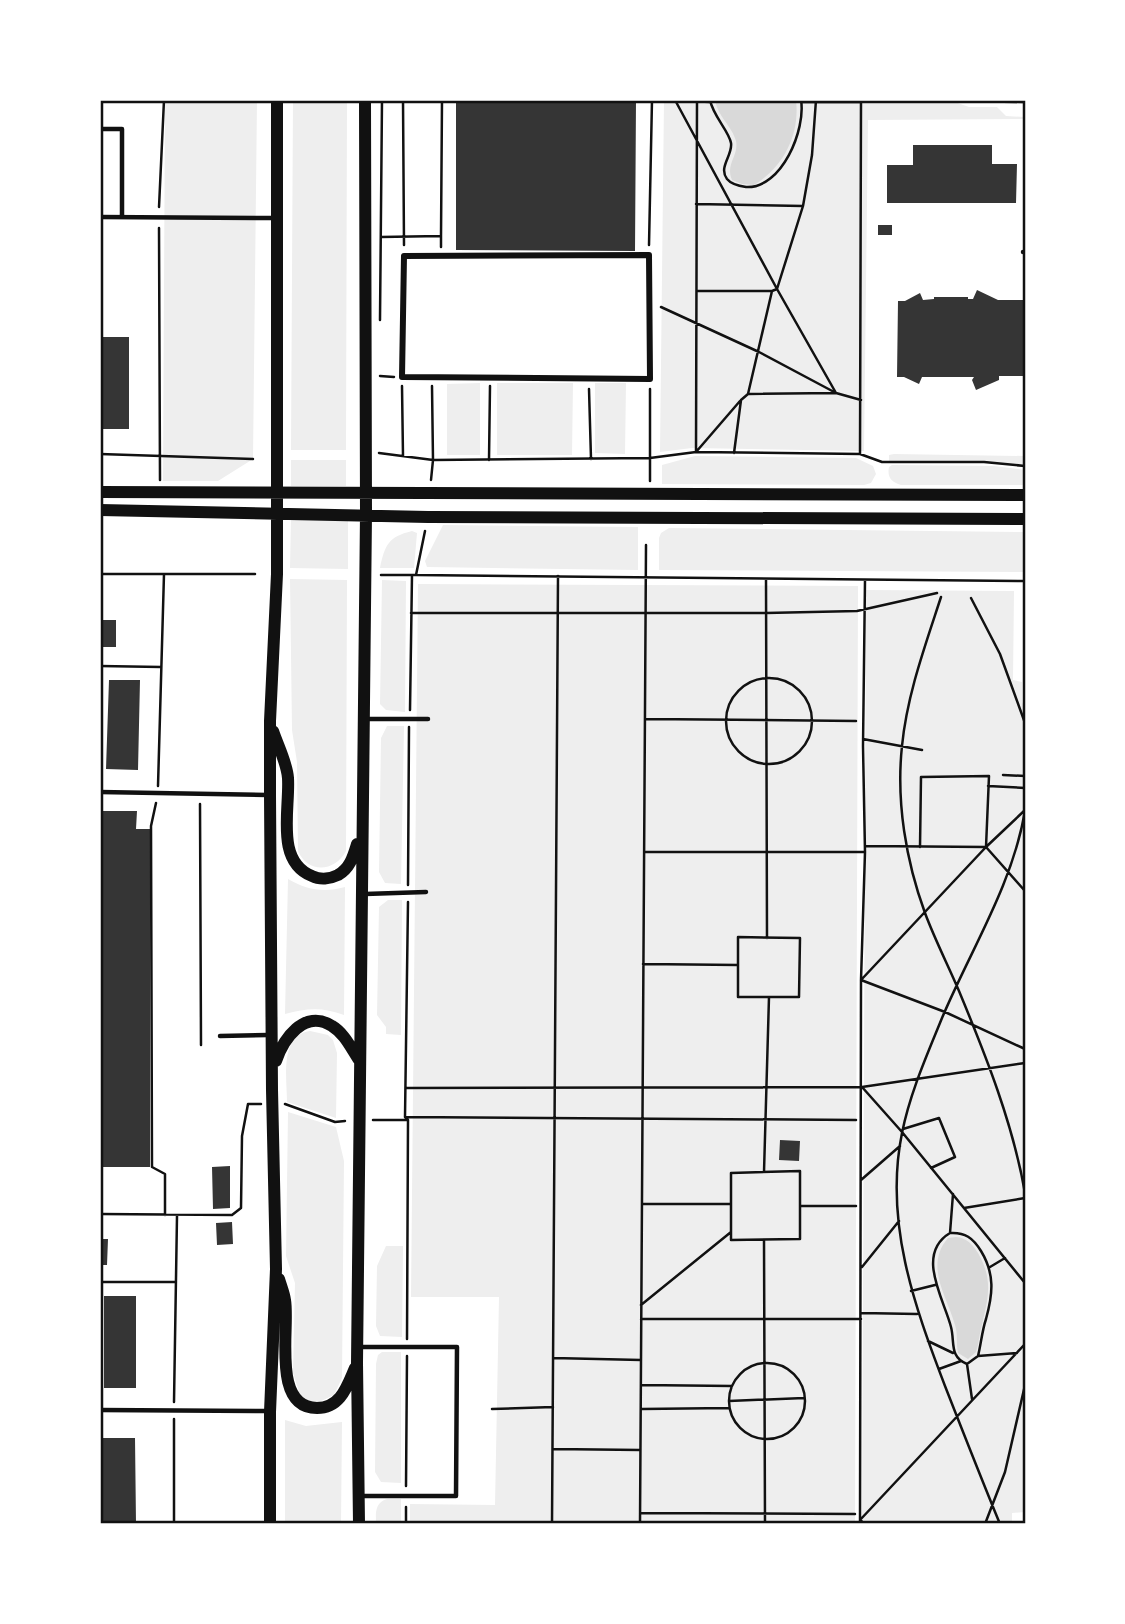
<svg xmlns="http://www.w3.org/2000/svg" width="1125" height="1624" font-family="Inter,sans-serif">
	<rect width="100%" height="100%" fill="#fff"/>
	<path fill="#eee" d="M165 100H257L253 459 218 481H163Z
		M293 100H347L346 450H291Z
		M664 100H949L969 107H997L1006 116 1025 117V119L868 120 864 451 692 448 660 452Z
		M480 383V455H447V384Z
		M497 383H573L572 455H497Z
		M595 383H626L625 454 595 453Z
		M894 454 1025 456V465L986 462H889V455Z
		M695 456 856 458 873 466 876 474 871 483 864 485 662 484V465Z
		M291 460H346V486H291Z
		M892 465 994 466 1025 470V485H901C891 482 887 477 889 467Z
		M291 518 348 519V569L290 568Z
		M443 525 638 527V570L427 567 425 561Z
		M669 528 1025 532V572L659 570V538L661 533Z
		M412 531 417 533 414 568H380C385 545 388 537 412 531Z
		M290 579 347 580 346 851C335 872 308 874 298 851L297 762 292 730Z
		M382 580 406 581 405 712 386 710 380 704Z
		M418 584 858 586 855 1524H410V1504L495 1505 499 1297H411Z
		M866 590 1014 591 1013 680 1022 682V702L1025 709V1512L1012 1513V1524H862Z
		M387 726H404L401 884 385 883 379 872 381 738Z
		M288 879C307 890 324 893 345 887L344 1015C323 1007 307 1008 285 1014Z
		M388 900H402L401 1035 386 1034V1027L377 1015 379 907Z
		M310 1031 328 1035 333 1040 337 1053 336 1118 287 1102C287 1080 279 1035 310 1031Z
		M288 1112 336 1127 344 1161 342 1378 334 1395 319 1402H310L300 1395 293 1373 295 1283 286 1256Z
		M386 1246H403L402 1337 380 1336 376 1326 377 1266Z
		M382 1352H401V1483L381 1482 375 1472 376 1364 378 1355Z
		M285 1420 306 1426 342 1422 341 1524H285Z
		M387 1499H401V1524H376C376 1514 374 1503 387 1499Z"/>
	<path fill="#d9d9d9" d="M715 100H796C800 134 784 167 754 185L742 184 732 180C725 164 739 156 736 141 732 126 718 117 715 100Z
		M956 1237C967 1238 972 1244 978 1253 998 1287 983 1310 978 1345L976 1352 968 1359 958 1353C956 1343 958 1334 955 1325 947 1296 924 1266 948 1238Z"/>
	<path fill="#353535" d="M456 100H636L635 251 456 250Z
		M913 145H992V164H1017L1016 203H887V165H913Z
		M878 225H892V235H878Z
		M977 290 998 300H1025V376H999V380L976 390 972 380 974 377H922L919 384 904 377H897L898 301H905L920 293 923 300 934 299V297H968V299H973Z
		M100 337H129V429H100Z
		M100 620H116V647H100Z
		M109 680H140L138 770 106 769Z
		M100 811H137L136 829H150V1167H100Z
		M780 1140 800 1141 799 1161 779 1160Z
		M230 1166V1208L213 1209 212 1167Z
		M232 1222 233 1244 217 1245 216 1223Z
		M100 1239H108L107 1265H100Z
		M104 1296H136V1388H104Z
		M100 1438H135L136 1524H100Z"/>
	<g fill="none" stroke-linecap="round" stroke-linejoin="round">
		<path stroke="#111" stroke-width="2.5" d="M403 100 404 245
			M669 100 710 102
			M675 100 777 289 836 393 748 394
			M710 100C713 116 729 131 731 143 733 155 718 167 727 179 731 184 739 186 746 187 782 189 806 129 801 100
			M802 102H860
			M696 204 803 206
			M159 207 164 100
			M159 228 160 480
			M441 236 442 100
			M381 237 441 236V247
			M649 245 652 100
			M697 291H772
			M661 307 759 352 836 393 861 400
			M380 320 382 100
			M380 376 394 377
			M402 386 403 456
			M589 389 591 459
			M696 452 697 100
			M696 452 740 401
			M379 453 433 460 650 458 696 452 860 454 882 462H984L1025 466
			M734 453 741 400 748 394 772 291 777 289 803 206 812 155 816 100
			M100 454 253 459
			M860 454 861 100
			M489 460 490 386
			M431 480 433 460 432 386
			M650 481V389
			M100 574H255
			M381 575H412
			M416 575 1025 581
			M766 579 767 938
			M941 597C925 646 907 695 902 746 896 802 906 861 925 913 935 940 948 965 959 991 986 1056 1013 1124 1025 1193
			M971 598 1000 654 1025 723
			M411 613H766L857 611 937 593
			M100 666 161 667
			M726 721a43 43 0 1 1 86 0a43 43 0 1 1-86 0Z
			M410 710 412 575H416L425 531
			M646 719 856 721
			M863 739 922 750
			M1003 775 1025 776
			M158 786 164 574
			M988 786 1025 788
			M156 803 151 826 152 1167 165 1174V1215
			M200 804 201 1045
			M1024 811 986 847 861 980 945 1012 1025 1049
			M865 846 986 847
			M920 847 921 777 989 776 986 847 1025 891
			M645 852H865
			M408 885 409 727
			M738 937 800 938 799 997H738Z
			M643 964 738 965
			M1025 1063 862 1087 902 1132 1025 1283
			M407 1088 862 1087
			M285 1104 335 1122 345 1121
			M405 1117 856 1120
			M373 1120H408
			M903 1129 939 1118 955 1157 931 1168
			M800 1171V1239L731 1240V1173Z
			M764 1172 769 997
			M861 1180 900 1146
			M643 1204H731
			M800 1206H856
			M964 1208 1025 1198
			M100 1214 232 1215 241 1208 242 1136 248 1104H261
			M950 1233C965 1232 973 1238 981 1251 995 1274 993 1294 986 1319 982 1331 981 1344 978 1356L967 1364C949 1357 955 1342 951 1327 944 1299 915 1254 950 1233Z
			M950 1233 953 1194
			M764 1240 765 1524
			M862 1267 899 1221
			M990 1267 1005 1258
			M100 1282H176
			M911 1291 935 1285
			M641 1305 731 1232
			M861 1313 917 1314
			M641 1319H861
			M407 1339 408 1120 405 1117 408 902
			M928 1341 953 1353
			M978 1356 1017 1353
			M553 1358 641 1360
			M729 1401a38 38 0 1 1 76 0a38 38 0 1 1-76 0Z
			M967 1364 972 1399
			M939 1369 961 1361
			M641 1385 732 1386
			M729 1401 804 1398
			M174 1402 177 1216
			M492 1409 553 1407
			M642 1409 729 1408
			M553 1449 640 1450
			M406 1486 407 1356
			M641 1513 855 1514
			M174 1524V1419
			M406 1524V1507
			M552 1524 558 576
			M640 1524 646 545
			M860 1524 861 980 865 852 863 746 865 580
			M865 1524 860 1520 1025 1344
			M985 1524 1005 1472 1025 1385
			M1000 1524C981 1478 963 1432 945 1386 914 1305 884 1221 902 1133 910 1093 927 1055 942 1018 971 949 1012 886 1025 811"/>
		<path stroke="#111" stroke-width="4.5" d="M959 100 1025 101
			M100 129H122V217
			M100 217 274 218
			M1023 252H1025
			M366 719H428
			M100 792 267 795
			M365 894 426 892
			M220 1036 268 1035
			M358 1347H457L456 1496H360
			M100 1410 267 1411"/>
		<path stroke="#111" stroke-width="6" d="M649 255 650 379 402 377 404 256Z"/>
		<path stroke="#111" stroke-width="12" d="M100 492 1025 495
			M100 510 428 517 1025 519
			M273 731C278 746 287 763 288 778 290 810 275 861 312 876 320 880 330 879 338 875 350 868 353 857 357 844
			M276 1061C283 1040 304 1008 332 1026 344 1033 351 1048 359 1060
			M279 1279C281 1286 284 1293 285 1300 290 1328 271 1408 317 1408 341 1408 347 1386 355 1368
			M270 1524V1412L276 1269 272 1090 270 795V721L277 574V100
			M359 1524 357 1363 366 514 365 100"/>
	</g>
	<rect width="1125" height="1624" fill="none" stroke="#ffffff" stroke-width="203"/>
	<rect x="102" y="102" width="922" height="1420" fill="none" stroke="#111" stroke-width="2.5"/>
</svg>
